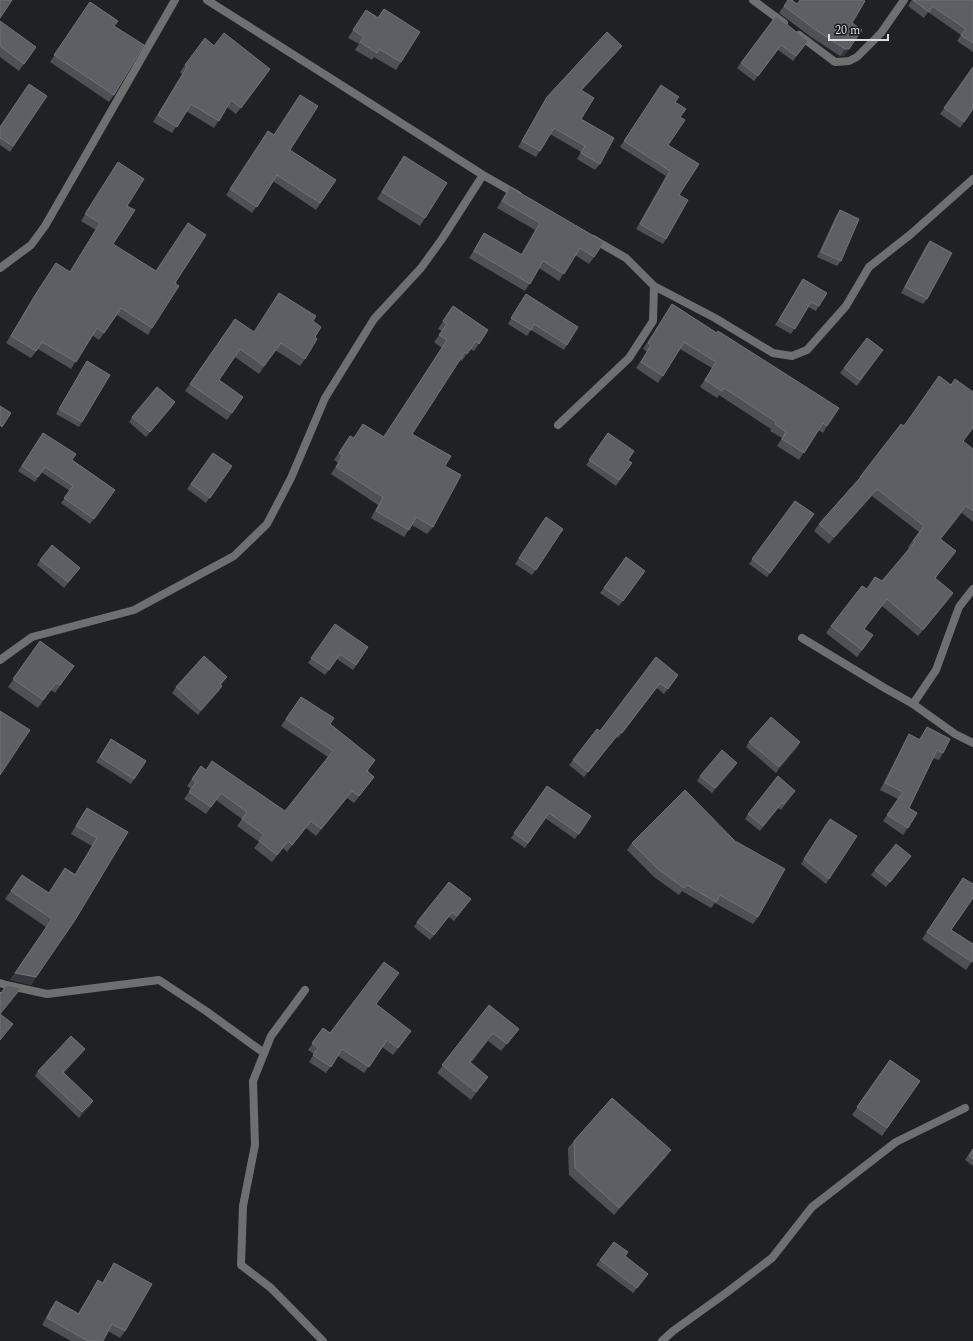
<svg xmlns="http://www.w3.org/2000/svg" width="973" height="1341" font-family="Spectral,serif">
	<rect width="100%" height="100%" fill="#1f2225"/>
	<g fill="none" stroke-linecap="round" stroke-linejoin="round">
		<path stroke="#6d6f71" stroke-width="8" d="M207 0 483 175 518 195
			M753 0 784 23
			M799 35 835 62 849 61 857 57 881 33 904 0
			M0 268 31 245 45 226 175 0
			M654 286 715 318 773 353 792 356 807 350 846 306 869 267 911 234 973 179
			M558 425 629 358 653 321 654 286 626 258 593 239
			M802 638 883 687 913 704 955 734 973 743
			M0 660 32 637 134 610 234 556 267 524 291 478 325 398 374 319 421 268 442 239 483 175
			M913 704 936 670 959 607 973 589
			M0 983 6 985 47 994 159 980 206 1011 264 1053
			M305 990 271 1036 253 1081 255 1145 243 1206 241 1265 271 1288 323 1341
			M662 1341 673 1331 726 1293 772 1258 812 1207 896 1142 965 1108"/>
	</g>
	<path fill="#4d5054" d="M788 0 852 23 844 56H840L811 37 779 13Z
		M912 0H973V52L957 41 961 35 928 12 924 18 908 6Z
		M90 2 114 26V95L109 102 50 62Z
		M384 9 401 62 396 70 374 57 372 60 355 50 359 44 348 38 366 10 378 17Z
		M776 16 808 41 793 61 778 50 754 81 737 68Z
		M0 21 36 47 19 71 0 57Z
		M214 46 266 75 236 114 227 107 214 128 186 111 172 133 153 122 182 74 180 72 185 65Z
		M617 52 582 90 581 119 600 164 595 170 577 159 581 152 550 134 536 157 518 147 543 104 547 97Z
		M973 67V109L960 128 940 114Z
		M661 85 675 102 680 117 668 145 679 195 666 239 663 244 636 229 666 176 620 147Z
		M300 95 290 150 336 180 316 210 273 181 252 213 226 195 264 137 274 135Z
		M47 96 10 152 0 145V127Z
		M404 156 425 218 420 226 377 199Z
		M118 162 127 206 113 244 175 283 152 328 148 335 117 315 99 340 92 335 71 369 38 349 31 358 6 343 34 296 56 263 70 272 96 230 81 221Z
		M510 187 594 257 589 264 575 255 559 281 539 268 525 291 469 258 480 240 484 233 521 254 535 230 497 208Z
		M840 210 841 261 837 266 817 257 836 216Z
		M930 241 927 299 923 304 901 293 926 246Z
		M803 279 819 306 816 311 808 307 791 334 775 325Z
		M279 293 313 321 315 337 305 359 300 366 275 350 259 374 235 357 219 380 243 397 227 420 185 391 235 319 254 332Z
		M526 294 567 345 564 350 531 330 527 336 508 324Z
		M672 304 827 426 823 433 818 430 799 460 777 446 782 438 770 431 771 429 719 395 717 398 700 387 712 368 680 349 658 383 636 368 647 352 643 349Z
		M453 306 488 330 474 351 470 349 462 361 460 360 412 434 445 466 433 527 427 534 412 525 404 537 371 518 378 505 331 474 338 463 334 460 345 443 350 436 354 438 363 424 383 437 442 348 434 342 442 331 438 329Z
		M883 350 857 386 840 373 844 368Z
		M87 361 82 422 79 427 56 414Z
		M175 402 171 408 146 437 129 422 132 417Z
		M904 426 963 441 973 449V522L962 513 941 539 956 551 935 578 953 593 948 600 918 636 882 606 864 629 873 635 857 657 826 633 831 626 867 589 882 581 909 549 908 547 919 532 872 496 829 544 814 531 819 524 855 483 860 477Z
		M43 433 72 460 115 490 90 524 61 503 70 491 41 472 35 482 18 471Z
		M608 433 628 460 632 463 616 486 586 465Z
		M213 453 232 466 206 503 187 489Z
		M795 501 814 514 767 577 749 564Z
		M546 517 563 529 532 575 515 564Z
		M626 557 645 571 619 606 600 593Z
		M40 560 76 573 64 588 37 565Z
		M335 624 368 647 353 670 337 659 325 675 308 663Z
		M40 641 74 666 55 693 51 690 38 708 8 687Z
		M656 657 678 675 664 694 657 688 618 738 616 737 584 777 569 765 573 760 600 731Z
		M227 677 221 685 219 691 198 715 172 693 176 687Z
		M301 697 330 724 368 771 374 777 354 803 347 798 316 836 306 828 287 852 283 848 272 862 254 848 259 842 237 826 242 819 216 800 206 814 184 799 191 789 187 786 201 766 206 770 285 811 328 757 281 726Z
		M927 727 943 753 939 760 933 758 909 808 917 813 903 835 883 821 898 799 880 790 905 741 909 734 919 739Z
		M111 739 146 761 131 784 96 762Z
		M749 742H800L776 773 746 747Z
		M733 769 712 793 697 781 700 776Z
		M547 786 591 816 575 839 545 818 525 848 511 838Z
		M795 791 781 810 778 808 760 831 745 819 748 814Z
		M87 808 128 832 31 985 10 980 46 927 5 899 22 875 49 893 65 868 75 874 92 846 71 834 82 815Z
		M826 824 829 879 826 884 801 864Z
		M632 843 758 917 753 924 715 903 711 908 682 891 679 895 654 877 627 850Z
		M911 856 886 887 871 875 875 870Z
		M963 878 951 930 973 960 966 970 922 939Z
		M471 899 454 921 449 917 430 940 414 927 417 922Z
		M376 1004 407 1037 393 1055 382 1047 364 1073 338 1056 326 1073 309 1062 314 1054 308 1050 323 1028 330 1033Z
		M489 1005 513 1036 501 1051 488 1041 471 1063 483 1084 471 1100 437 1073Z
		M85 1049 81 1054 64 1073 93 1101 90 1106 79 1118 35 1076 38 1071Z
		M890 1060 920 1081 882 1136 852 1115Z
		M574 1141 666 1157 614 1215 569 1175 568 1148Z
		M973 1148V1166L965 1160Z
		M628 1252 625 1256 648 1274 633 1293 596 1265 600 1260Z
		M114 1263 125 1331 120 1338 108 1331 103 1341H71L42 1325 51 1308 56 1301 78 1313 94 1287 98 1280 102 1283Z"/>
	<path fill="#34373b" d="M622 46 617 52 577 96 581 90Z
		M845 49H849L844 56H840Z
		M175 402 171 408 146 437 150 432Z
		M877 489 872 496 829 544 834 537Z
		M966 506 962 513 935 545 940 539Z
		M953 593 948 600 918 636 923 630Z
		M222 686 219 691 198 715 201 710Z
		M800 742 797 748 776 773 779 767Z
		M737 763 733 769 712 793 715 788Z
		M352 791 347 798 316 836 321 829Z
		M311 821 306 828 287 852 292 845Z
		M15 973 36 977 31 985 10 980Z
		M493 1033 488 1041 465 1070 470 1062Z
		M85 1049 81 1054 60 1078 63 1072Z
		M488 1077 483 1084 471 1100 476 1092Z
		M93 1101 90 1106 79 1118 82 1112Z
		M671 1150 666 1157 614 1215 619 1208Z"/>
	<path fill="#5c5f63" stroke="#707377" d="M0 0H12L0 18Z
		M788 0H792L797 4 800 0H863L865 1 852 23 862 30 849 49H845L816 30 784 6Z
		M913 0H973V43L961 35 966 29 932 6 929 12Z
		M90 2 118 21 114 26 144 45 114 95 54 55Z
		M384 9 420 32 401 62 379 49 377 53 360 42 364 37 353 30 366 10 378 18Z
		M776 16 808 41 796 56 781 45 758 76 741 63Z
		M0 21 36 47 24 64 0 46Z
		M607 32 622 46 581 90 594 98 581 119 614 138 600 164 581 153 585 146 554 128 540 151 522 141 547 97Z
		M224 33 270 69 241 108 231 100 219 121 191 104 177 127 158 115 187 67 185 65 205 38 214 46Z
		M973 67V109L964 122 944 108Z
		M29 84 47 96 13 146 0 138V127Z
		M661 85 679 97 675 102 686 109 680 117 685 120 668 145 699 164 679 195 688 200 666 239 640 224 670 171 624 141Z
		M300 95 318 106 290 150 336 180 320 203 277 175 257 207 230 189 268 131 274 135Z
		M404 156 447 183 425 218 382 192Z
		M118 162 144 179 127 206 135 210 113 244 156 271 188 223 206 235 175 283 179 286 152 328 121 308 104 333 97 328 76 362 42 342 36 351 11 336 39 289 56 263 70 272 100 223 85 214Z
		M510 187 604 242 594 257 580 248 564 274 543 261 530 284 474 251 484 233 522 255 540 223 502 201Z
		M840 210 859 219 841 261 821 252Z
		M930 241 952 253 927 299 905 287Z
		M803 279 827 293 819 306 811 302 795 329 779 320Z
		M279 293 316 316 313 321 321 327 315 337 317 339 305 359 281 343 264 366 240 349 219 380 243 397 232 413 190 384 235 319 254 332Z
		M526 294 578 327 567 345 534 324 531 330 511 318Z
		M672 304 717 333 718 331 839 408 827 426 823 423 804 453 782 439 786 432 775 424 776 422 724 388 722 391 705 380 716 362 684 342 663 376 641 362 651 345 648 343Z
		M453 306 488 330 479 344 476 341 467 354 465 352 412 434 451 456 445 466 461 475 433 527 416 517 409 530 376 511 383 497 336 467 343 455 339 453 350 436 354 438 363 424 384 437 447 340 439 335 447 324 443 321Z
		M867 338 883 350 860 380 844 368Z
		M87 361 110 375 82 422 59 409Z
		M939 376 951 385 955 379 973 392V428L963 441 973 449V511L966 506 940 539 956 551 935 578 953 593 923 630 887 599 864 629 873 635 862 650 831 626 862 586 867 589 875 577 882 581 915 542 913 541 924 526 877 489 834 537 819 524 861 477H860L901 424 904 426Z
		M157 387 175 402 150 432 132 417Z
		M0 406 11 413 2 427 0 425Z
		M43 433 76 454 72 460 115 490 94 519 64 498 73 486 45 467 38 477 22 466Z
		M608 433 634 451 628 460 632 463 619 480 589 460Z
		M213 453 232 466 210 498 191 484Z
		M795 501 814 514 770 573 752 559Z
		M546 517 563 529 536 570 519 558Z
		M52 545 80 568 68 582 40 560Z
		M626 557 645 571 623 601 604 588Z
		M335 624 368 647 356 665 340 654 329 670 311 658Z
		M40 641 74 666 60 685 56 683 43 700 13 679Z
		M204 656 227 677 220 684 222 686 201 710 176 687Z
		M656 657 678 675 668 689 660 683 622 733 620 732 588 772 573 760 597 729 600 731Z
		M301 697 334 718 330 724 375 760 367 771 374 777 359 796 352 791 321 829 311 821 292 845 288 841 277 855 259 841 264 835 242 819 247 812 221 793 211 807 189 792 196 782 192 779 201 766 206 770 212 761 285 811 333 751 286 719Z
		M0 711 30 730 0 775Z
		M771 717 800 742 779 767 749 742Z
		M927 727 950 739 943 753 937 750 909 808 917 813 908 828 887 815 903 792 885 783 909 734 920 740Z
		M111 739 146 761 134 779 100 757Z
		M722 750 737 763 715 788 700 776Z
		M778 776 795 791 784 804 782 803 763 826 748 814Z
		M547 786 591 816 579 834 549 813 528 843 514 833Z
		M685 790 735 841 785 869 758 917 720 895 716 902 687 885 684 888 659 870 632 843Z
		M87 808 128 832 75 920 36 977 15 973 52 919 11 891 22 875 49 893 65 868 75 875 97 838 76 826Z
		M830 819 857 836 829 879 804 859Z
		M896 844 911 856 890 882 875 870Z
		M963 878 973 884V898L951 930 973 944V960L972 962 927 932Z
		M449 882 471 899 457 916 452 912 434 935 417 922Z
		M384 962 399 973 376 1004 411 1031 398 1048 387 1040 369 1067 342 1049 331 1067 313 1055 318 1048 312 1043 323 1028 330 1033Z
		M7 985 21 988 0 1014 13 1024 0 1040V992L1 993Z
		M489 1005 519 1029 507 1044 493 1033 470 1062 488 1077 476 1092 442 1065Z
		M71 1036 85 1049 63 1072 93 1101 82 1112 38 1071Z
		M890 1060 920 1081 887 1128 857 1107Z
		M612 1098 671 1150 619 1208 575 1168 574 1141Z
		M973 1149V1159L969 1156Z
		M614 1242 628 1252 625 1256 648 1274 637 1288 600 1260Z
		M114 1263 152 1284 125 1331 112 1324 103 1341H88L47 1318 56 1301 79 1314 98 1280 103 1283Z"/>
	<path d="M829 34v6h59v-6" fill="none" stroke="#dcdee1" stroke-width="2"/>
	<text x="835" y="34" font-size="12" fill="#dcdee1" stroke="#16181c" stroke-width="3" paint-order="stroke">20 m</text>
</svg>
